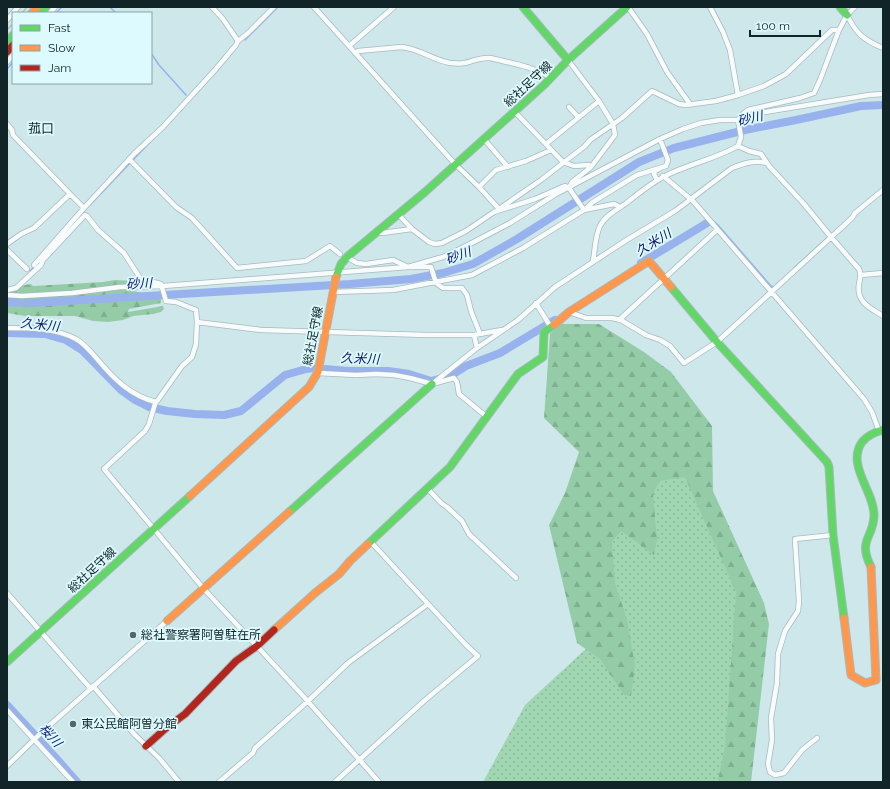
<svg xmlns="http://www.w3.org/2000/svg" width="890" height="789" font-family="Raleway,'Noto Sans JP',sans-serif">
	<defs>
		<pattern id="grass-dots" width="8" height="8" patternUnits="userSpaceOnUse"><rect width="8" height="8" fill="#a1d6b3"/><path d="M2 2h.1M6 6h.1" fill="none" stroke="#8ab89a" stroke-width="1.8" stroke-linecap="round"/></pattern>
		<pattern id="forest-firs" width="22" height="20" patternUnits="userSpaceOnUse"><rect width="22" height="20" fill="#95cca8"/><path d="M5 1l3.5 6h-7zM16 11l3.5 6h-7z" fill="#7faf91"/></pattern>
	</defs>
	<rect width="100%" height="100%" fill="#cee7eb"/>
	<path fill="url(#grass-dots)" d="M688 464 756 634 730 782H483L525 705 614 623 601 512Z"/>
	<path fill="url(#forest-firs)" d="M115 280 135 281V285C93 289 50 295 7 294V291C16 289 22 285 31 284L33 286 103 282Z
		M118 290H130L161 298V303L129 309 128 312 163 306 164 309 161 312 153 314 133 316 123 320 108 322 93 321 75 316H25L7 313V297L73 295Z
		M561 324H599L644 352 671 372 712 426 713 491 764 603 769 624 751 782H719L718 780 725 747 736 592 685 477 660 481 653 493 657 540 654 555 621 531 612 542 615 583 627 619 635 666 631 696 624 695 600 659 577 643 549 525 565 493 579 452 544 418 550 334Z"/>
	<g fill="none" stroke-linecap="round" stroke-linejoin="round">
		<path stroke="#97b2ec" stroke-width="1.5" d="M110 7 116 13
			M56 13 62 7
			M7 16 15 7
			M245 40 278 7
			M151 53 159 65 186 95
			M7 69 13 62
			M195 95 221 66
			M90 205 154 138
			M707 223 712 220 718 225 771 286 774 287
			M794 268 828 237
			M30 271 34 267"/>
		<path stroke="#97b2ec" stroke-width="8" d="M641 263 707 223
			M7 302 31 303 350 284 411 279 443 273 473 264 517 239 639 162 674 148 745 130 796 120 861 106 883 105
			M7 333 45 334 66 340 82 350 121 390 135 400 149 407 167 411 195 414 224 415 241 411 285 375 306 369 313 368 348 371H388L409 374 431 381 450 376 466 366 500 353 555 320
			M7 705 55 757 77 782"/>
		<g stroke="#a6babd" stroke-width="6">
			<path id="street" d="M212 7 223 19 238 41
				M314 7 455 164 479 187 500 210
				M628 7 647 34 667 72 690 104
				M710 7 723 32 730 50 738 95
				M13 13 18 7
				M50 13 55 7
				M847 15C856 33 863 40 883 48
				M7 20 13 13
				M349 46 394 7
				M355 53 358 51 402 47C420 49 433 60 450 63 454 63 461 64 465 63 474 61 480 57 490 58 510 63 533 66 551 78
				M568 60 599 101 613 124 615 135 591 167 572 182 569 188
				M7 62 13 55
				M569 107 578 117
				M515 112 563 162 574 166 589 165 591 167
				M7 124 12 130 13 135 70 194
				M484 139 508 167
				M660 139 668 160 666 166
				M546 144 599 101
				M738 146 749 151 761 154 769 166 804 204 831 237 859 269C862 275 860 278 859 284 856 302 870 308 883 316
				M129 159 176 207 192 218 237 268 306 261 330 246 340 254
				M663 176 693 201 864 399 872 412 879 431
				M657 180 654 174 655 171 659 169
				M479 187 496 170 526 161 551 150
				M499 209 541 180 585 146 590 140 622 118 652 91 679 104 686 105 716 101 738 95 764 86 786 74 832 30H839
				M584 210 614 204 620 207
				M398 214 412 229 429 242 435 244 442 243 466 231 494 212 535 199 565 186 569 188 584 210
				M377 232 382 233 412 229
				M7 244 21 234 34 228 70 194 84 208 135 153 162 128 215 70 236 45 238 41 248 33 274 7
				M7 250 27 269
				M350 259 357 263 366 264 393 260 408 267 443 257 468 245 510 223 556 194 660 139 683 129 701 123 720 120H738L753 114 869 95 883 94
				M593 261C595 250 595 236 600 226 605 216 616 210 625 204 638 194 651 183 665 176 689 164 715 159 738 146L741 137 738 120 743 114 748 110 800 98 814 93 820 80 839 30 847 15 855 7
				M34 265 84 208
				M431 267 436 283 443 288H462L467 295 471 311 480 334
				M861 275 883 273
				M7 290 16 288 41 265 43 260 85 215 87 216 98 230 124 253 140 278C146 283 154 281 161 284L166 301 176 302 196 310 197 322 196 344 192 357 182 366 155 404 149 424 145 431 104 469 203 588 304 697 379 782
				M333 292 393 290 472 275 523 248 584 210 593 202 637 175 666 166
				M7 295 22 296 72 293 120 287 163 286 408 267H431
				M536 303 550 326
				M569 312 586 318H612L621 320 646 335 660 340 670 346 684 363 717 342 852 218 855 213 883 190
				M619 320 717 230
				M197 322 261 330 427 335H474L502 330
				M7 328C30 328 55 328 76 339 85 344 91 352 98 360 114 379 131 396 156 402
				M474 335 477 348
				M318 373 356 375 376 374 394 375 410 378 432 384 454 378 457 382 459 394 487 417
				M432 384 477 348 518 320 555 287 625 241 675 211 732 168C745 163 754 160 767 163
				M428 489 441 503 447 507 462 521 469 534 516 578
				M7 593 91 689
				M93 686 135 735 159 758 179 782
				M7 710 73 782
				M817 738 802 750 784 773 775 775 770 772 768 764 772 740 771 718 777 683 778 654 785 631 798 611 799 601 795 539 833 535
				M7 766 42 732 167 621
				M219 782 253 753 255 748 307 702 348 663 428 604
				M335 782 424 701 478 656 466 645 371 542"/>
		</g>
		<g stroke="#a6babd" stroke-width="9">
			<path id="fast" d="M523 7 568 60
				M840 7 847 15
				M41 13 46 7
				M7 42 13 35
				M336 277 341 264 348 256 425 192 544 85 568 60 627 7
				M671 287 717 342 827 462 829 467 833 535 844 618
				M289 512 432 384
				M368 544 450 467 518 374 543 357 544 332 554 325
				M871 567C857 539 874 538 874 515 874 491 846 465 862 442 867 436 875 432 883 430
				M7 662 190 496"/>
		</g>
		<g stroke="#a6babd" stroke-width="9">
			<path id="slow" d="M32 13 37 7
				M554 325 569 312 649 261 671 287
				M190 496 309 387 318 372 336 277
				M844 618 851 675 865 683 876 680 871 567
				M167 621 289 512
				M274 630 315 593 339 574 350 561 368 544"/>
		</g>
		<g stroke="#a6babd" stroke-width="9">
			<path id="jam" d="M7 52 13 45
				M146 746 165 729 185 714 236 661 257 646 274 630"/>
		</g>
		<use href="#street" stroke="#f8fbfc" stroke-width="4.5"/>
		<use href="#fast" stroke="#63d668" stroke-width="7"/>
		<use href="#slow" stroke="#ff974d" stroke-width="7"/>
		<use href="#jam" stroke="#b3261e" stroke-width="7"/>
		<path stroke="#b6bcbd" stroke-width="1.5" stroke-dasharray="7 7" stroke-linecap="butt" d="M22 13 27 7
			M7 30 13 23"/>
	</g>
	<g fill="#53686c" stroke="#ddfafe" stroke-width="1.5">
		<circle cx="133" cy="635" r="4"/>
		<circle cx="73" cy="724" r="4"/>
	</g>
	<g text-anchor="middle" stroke-width="3.5" stroke-linejoin="round" paint-order="stroke">
		<g font-size="12" fill="#112427" stroke="#ddfafe">
			<text transform="translate(528 84) rotate(-43)" y="4">総社足守線</text>
			<text transform="translate(313 336) rotate(-79)" y="4">総社足守線</text>
			<text transform="translate(92 570) rotate(-43)" y="4">総社足守線</text>
		</g>
		<g font-size="12" fill="#112427" stroke="#ddfafe" text-anchor="start">
			<text x="141" y="639">総社警察署阿曽駐在所</text>
			<text x="81" y="728">東公民館阿曽分館</text>
		</g>
		<g font-size="13" font-style="italic" fill="#111573" stroke="#ddfafe">
			<text transform="translate(750 118) rotate(-13)" y="5">砂川</text>
			<text transform="translate(653 242) rotate(-32)" y="5">久米川</text>
			<text transform="translate(458 255) rotate(-20)" y="5">砂川</text>
			<text transform="translate(139 283) rotate(-3)" y="5">砂川</text>
			<text transform="translate(40 324) rotate(6)" y="5">久米川</text>
			<text transform="translate(360 358) rotate(2)" y="5">久米川</text>
			<text transform="translate(51 735) rotate(48)" y="5">桜川</text>
		</g>
		<g font-size="13" fill="#112427" stroke="#ddfafe">
			<text x="41" y="133">菰口</text>
		</g>
	</g>
	<rect width="890" height="789" fill="none" stroke="#112427" stroke-width="16"/>
	<rect x="12" y="12" width="140" height="72" fill="#ddfafe" stroke="#8ba4a8"/>
	<rect x="20" y="25" width="20" height="6" fill="#63d668" stroke="#8ba4a8"/>
	<text x="48" y="32" font-size="12" fill="#112427">Fast</text>
	<rect x="20" y="45" width="20" height="6" fill="#ff974d" stroke="#8ba4a8"/>
	<text x="48" y="52" font-size="12" fill="#112427">Slow</text>
	<rect x="20" y="65" width="20" height="6" fill="#b3261e" stroke="#8ba4a8"/>
	<text x="48" y="72" font-size="12" fill="#112427">Jam</text>
	<path d="M750 30v6h70v-6" fill="none" stroke="#112427" stroke-width="2"/>
	<text x="756" y="30" font-size="12" fill="#112427" stroke="#ddfafe" stroke-width="3" paint-order="stroke">100 m</text>
</svg>
